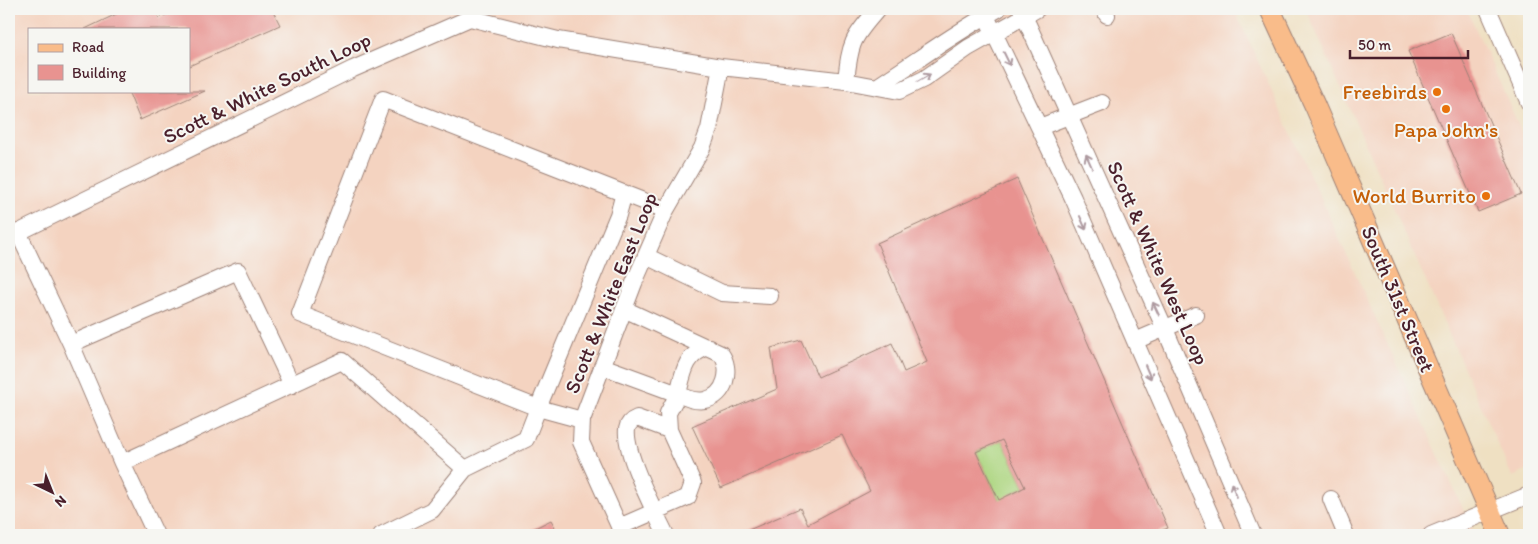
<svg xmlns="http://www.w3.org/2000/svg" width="1538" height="544" font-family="Itim,sans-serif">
	<rect width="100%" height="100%" fill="#f6f6f2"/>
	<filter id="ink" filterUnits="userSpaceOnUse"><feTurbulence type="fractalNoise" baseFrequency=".02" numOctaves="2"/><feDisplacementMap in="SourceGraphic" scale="10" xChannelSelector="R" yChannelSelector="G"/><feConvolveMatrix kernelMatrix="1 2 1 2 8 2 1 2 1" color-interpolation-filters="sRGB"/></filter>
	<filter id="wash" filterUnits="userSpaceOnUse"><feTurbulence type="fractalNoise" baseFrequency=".0096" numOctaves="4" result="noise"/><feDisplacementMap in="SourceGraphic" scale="20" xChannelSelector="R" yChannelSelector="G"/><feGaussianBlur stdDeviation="1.12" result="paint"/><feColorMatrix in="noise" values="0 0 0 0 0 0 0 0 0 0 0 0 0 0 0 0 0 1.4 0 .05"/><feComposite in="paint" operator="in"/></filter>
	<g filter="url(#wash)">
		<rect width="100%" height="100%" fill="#efe0c2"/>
		<path fill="#f4d3c0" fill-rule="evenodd" d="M9 9H1234L1475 535H14L9 524ZM29 29H189V91H29Z
			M1306 9H1467L1529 149V470L1512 477Z"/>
		<path fill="#add681" stroke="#7c7a56" d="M1002 440 1025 487 1011 494 1031 535H1016L976 452Z"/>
		<g id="blocks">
			<path fill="#e89390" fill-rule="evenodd" d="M127 9H154L159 18 179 9H272L280 25 189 66V29H85Z
				M1451 33 1521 194 1478 212 1408 51Z
				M128 91H205L140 120Z
				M1017 179 1168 528 1150 535H737L800 508 808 524 870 491 842 435 721 488 692 426 777 389 771 348 801 340 818 377 892 343 904 372 927 362 877 243ZM1002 440 1025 487 999 500 976 452Z
				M551 520 559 535H521Z"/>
		</g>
	</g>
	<g filter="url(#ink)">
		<use href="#blocks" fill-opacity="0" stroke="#9c8076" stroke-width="1"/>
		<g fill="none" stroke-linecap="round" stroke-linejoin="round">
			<g stroke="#9c8076" stroke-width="18">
				<path id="minor" d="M1021 9 1165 329 1253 535
					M1104 9 1107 15
					M1488 9 1529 103
					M986 16 1073 198 1219 535
					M846 81C850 43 852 38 878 9
					M878 86C918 60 956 32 998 9
					M1040 127 1102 103
					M624 193 618 215 538 408 300 314 383 99C477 136 572 173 666 210
					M18 232 71 344
					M9 237 353 69 470 18 558 40 721 67 846 81 899 91 924 79 968 48 1037 9
					M646 256 722 293 770 296
					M1135 341 1196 315
					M602 366 678 394C683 374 685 353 709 347
					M122 463 71 344 238 271 292 385
					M1331 499 1346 535
					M619 527 688 497 693 483 669 430 668 413 678 394C686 398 696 402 705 400 726 396 732 369 721 354L624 309
					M156 535 122 463 342 361 465 469
					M381 535 432 510 465 469 526 439 538 408 582 420
					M623 535 581 442 582 420 634 283 666 210 702 148 709 129 721 67
					M666 535C655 512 624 453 627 429 628 423 632 420 637 418L669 430
					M1431 535 1529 495"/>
			</g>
			<g stroke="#9c8076" stroke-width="22">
				<path id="major" d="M1270 9 1315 106 1500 535"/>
			</g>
			<use href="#minor" stroke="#fff" stroke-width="16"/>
			<use href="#major" stroke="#f9bc8a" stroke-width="20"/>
		</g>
		<defs><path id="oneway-shaft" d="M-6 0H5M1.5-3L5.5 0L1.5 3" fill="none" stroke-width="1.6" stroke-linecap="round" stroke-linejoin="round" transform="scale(1.25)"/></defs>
		<g stroke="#ae9aa0">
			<use href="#oneway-shaft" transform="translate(1007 59) rotate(64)"/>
			<use href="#oneway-shaft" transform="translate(924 78) rotate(-30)"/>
			<use href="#oneway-shaft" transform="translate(1089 161) rotate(-114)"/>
			<use href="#oneway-shaft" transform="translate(1083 223) rotate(66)"/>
			<use href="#oneway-shaft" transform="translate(1156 309) rotate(-115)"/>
			<use href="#oneway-shaft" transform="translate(1148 372) rotate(67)"/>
			<use href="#oneway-shaft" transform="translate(1234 490) rotate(-113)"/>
		</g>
	</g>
	<g fill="#e8710a" stroke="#f6f6f2" stroke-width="2">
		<circle cx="1437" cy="92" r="5"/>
		<circle cx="1446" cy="109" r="5"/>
		<circle cx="1486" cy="196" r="5"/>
	</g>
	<g text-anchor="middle" stroke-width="4" stroke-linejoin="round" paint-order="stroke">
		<g font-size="21" fill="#4a1f2b" stroke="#f6f6f2">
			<text transform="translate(267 88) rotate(-26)" y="7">Scott &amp; White South Loop</text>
			<text transform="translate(1158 263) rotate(66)" y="7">Scott &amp; White West Loop</text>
			<text transform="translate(611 293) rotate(-68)" y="7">Scott &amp; White East Loop</text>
			<text transform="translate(1398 299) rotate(67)" y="7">South 31st Street</text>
		</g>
		<g font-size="21" fill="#c56008" stroke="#f6f6f2" text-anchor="end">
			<text x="1427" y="99">Freebirds</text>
			<text x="1446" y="137" text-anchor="middle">Papa John's</text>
			<text x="1476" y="203">World Burrito</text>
		</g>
	</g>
	<rect width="1538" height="544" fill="none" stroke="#f6f6f2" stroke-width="30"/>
	<rect x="28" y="28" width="162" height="65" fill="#f6f6f2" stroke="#b1a0a2"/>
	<rect x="38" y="44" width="25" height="8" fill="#f9bc8a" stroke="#b1a0a2"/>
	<text x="72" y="52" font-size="15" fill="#4a1f2b">Road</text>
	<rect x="38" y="65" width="25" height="15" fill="#e89390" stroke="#b1a0a2"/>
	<text x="72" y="78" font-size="15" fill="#4a1f2b">Building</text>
	<g transform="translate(52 492) rotate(137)" stroke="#f6f6f2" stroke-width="4" paint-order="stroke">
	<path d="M0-4L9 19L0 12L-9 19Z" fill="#4a1f2b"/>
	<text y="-8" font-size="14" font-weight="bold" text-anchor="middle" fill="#4a1f2b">N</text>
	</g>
	<path d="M1350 50v8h118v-8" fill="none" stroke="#4a1f2b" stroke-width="2.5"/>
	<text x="1358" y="50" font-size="15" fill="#4a1f2b" stroke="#f6f6f2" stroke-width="4" paint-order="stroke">50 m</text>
</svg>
